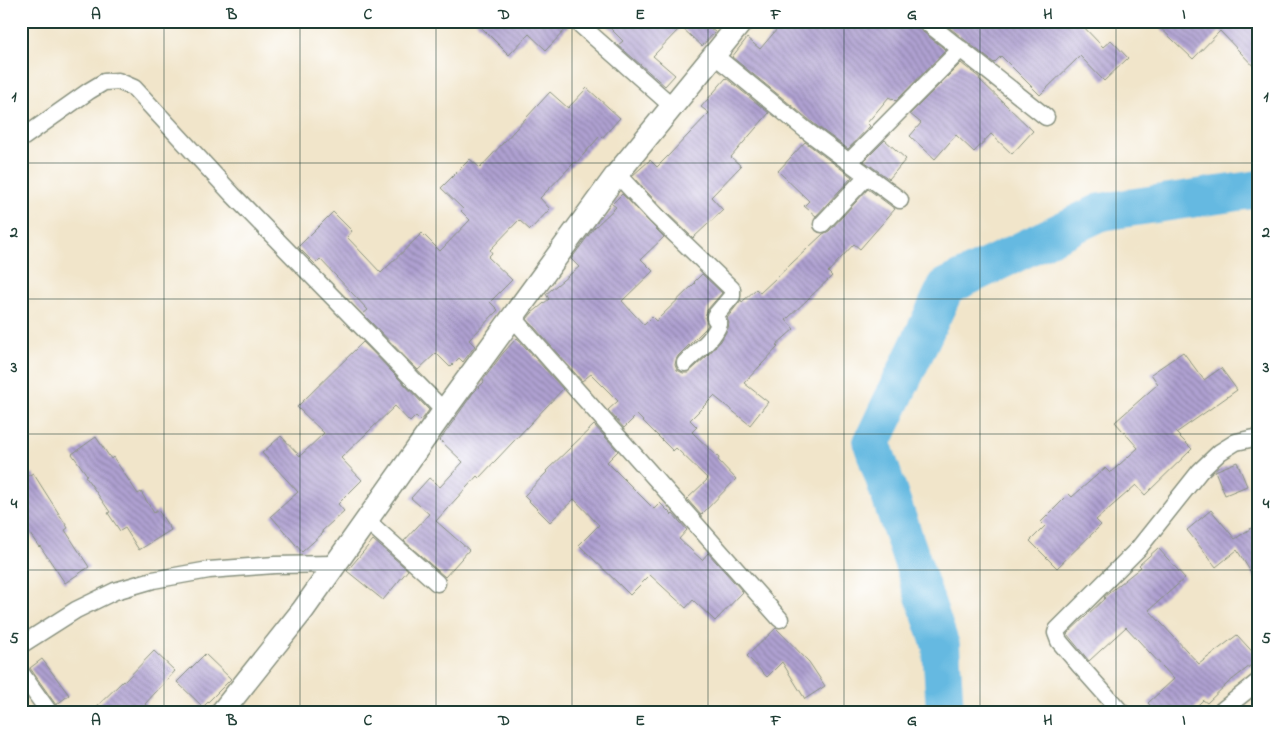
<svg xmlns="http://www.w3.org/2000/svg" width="1280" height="733" font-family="'Indie Flower',sans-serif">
	<defs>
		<pattern id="building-back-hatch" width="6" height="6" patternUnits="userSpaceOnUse" patternTransform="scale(1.25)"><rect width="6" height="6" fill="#afa0d1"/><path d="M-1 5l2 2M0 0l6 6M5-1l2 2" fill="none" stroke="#8e84aa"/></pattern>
	</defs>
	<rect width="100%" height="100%" fill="#fff"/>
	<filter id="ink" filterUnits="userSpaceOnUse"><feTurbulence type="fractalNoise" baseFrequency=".02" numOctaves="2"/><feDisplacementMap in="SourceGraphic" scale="10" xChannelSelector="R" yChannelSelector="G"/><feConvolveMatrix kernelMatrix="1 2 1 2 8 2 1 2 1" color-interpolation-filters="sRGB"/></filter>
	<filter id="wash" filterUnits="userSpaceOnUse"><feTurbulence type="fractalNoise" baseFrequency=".0096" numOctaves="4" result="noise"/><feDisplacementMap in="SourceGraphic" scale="20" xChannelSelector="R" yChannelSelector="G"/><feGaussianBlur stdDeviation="1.12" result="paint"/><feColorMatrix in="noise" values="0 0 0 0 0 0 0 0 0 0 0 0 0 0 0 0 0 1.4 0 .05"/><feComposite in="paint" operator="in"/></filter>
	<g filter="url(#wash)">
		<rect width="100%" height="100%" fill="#f1e5ca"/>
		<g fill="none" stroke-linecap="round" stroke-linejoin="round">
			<path stroke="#65b9e1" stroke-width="38" d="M945 712 941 646 872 443 946 287 1101 212 1259 189"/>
		</g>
		<g id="blocks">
			<path fill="url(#building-back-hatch)" d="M475 21H566L568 27 546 50 529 34 509 55Z
				M603 21H702L715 32 702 46 681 27 653 56 675 75 665 86 618 45 623 41Z
				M784 21H915L916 25 919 29 946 50 896 101 893 98 892 99 889 97 867 123 870 126 848 149 813 123 732 57 747 38 760 49Z
				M941 21H1078L1103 47 1111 40 1128 58 1104 81 1080 56 1040 95 1001 56 994 63Z
				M1153 21H1245L1259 36V72L1220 31 1193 59Z
				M961 63 980 78 979 79 1033 131 1012 154 991 134 974 152 956 135 935 159 910 136 921 123 910 114Z
				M726 78 769 113 731 157 741 166 711 197 723 210 693 238 663 209 632 176 650 160 657 167 668 156 709 113 701 107Z
				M587 88 620 118 602 138 600 136 576 163 575 162 540 198 550 209 530 230 519 220 490 250 492 253 488 257 512 280 490 302 498 310 469 340 475 346 463 362 459 358 450 367 436 353 418 370 363 314 368 310 320 259 315 264 298 247 333 212 352 231 347 237 381 273 422 233 440 251 470 220 461 211 463 209 441 188 470 159 480 168 550 92 568 108Z
				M885 140 906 159 889 179 864 161Z
				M805 142 852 177 816 216 804 206 809 201 778 171Z
				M868 189 895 209 860 249 854 244 828 272 832 276 786 320 794 329 776 345 778 347 744 383 768 402 750 425 714 396 690 420 697 427 692 432 719 458 718 460 736 479 701 515 687 499 708 479 676 448 673 451 637 415 624 428 608 410 618 401 591 374 582 381 527 319 532 313 549 299 546 294 579 267 571 259 594 228 616 207 612 204 622 194 664 237 641 259 653 271 622 301 644 325 652 317 656 321 695 283 694 282 702 274 722 293 707 310 705 318 708 325 705 329 678 356 676 360 675 365 677 370 683 373H688L706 357 721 341 728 328 729 323 727 318 741 300 742 302 756 289 760 293 823 234 829 231Z
				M517 338 563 389 479 478 477 476 436 521 469 550 445 577 404 541 429 514 411 498 429 478 440 487 463 462 440 440 473 393 484 382 483 380 503 353Z
				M363 342 429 410 421 421 416 416 410 422 395 406 341 458 362 480 338 504 344 511 322 531 323 533 302 552 271 516 298 492 262 453 281 436 300 456 324 433 297 407Z
				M1183 352 1204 380 1221 368 1237 390 1176 433 1192 449 1145 495 1136 485 1096 520 1101 525 1057 568 1030 541 1045 526 1041 522 1069 494 1072 497 1105 468 1110 473 1138 448 1115 422 1158 384 1151 374Z
				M594 425 618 451 607 462 654 509 660 503 672 515 673 514 687 530 679 539 702 560 708 553 743 592 715 621 693 600 686 608 650 575 630 595 579 545 599 525 574 499 550 522 524 496 547 472 546 471Z
				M96 437 111 459 113 457 138 494 141 492 154 513 158 510 171 530 139 550 125 528 120 531 108 513 110 512 85 476 87 475 72 454Z
				M1237 462 1247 486 1225 495 1215 471Z
				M33 473 68 528 65 530 89 567 65 583 40 546 39 547 21 521V480Z
				M1211 510 1235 539 1259 523V585L1237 550 1216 567 1187 530Z
				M373 540 408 570 383 600 347 571Z
				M1158 548 1185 578 1149 610 1199 664 1237 635 1259 659 1228 683 1207 703 1203 700 1191 712H1156L1148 703 1174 679 1126 627 1089 661 1067 634 1105 598 1104 597 1141 567 1139 565Z
				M776 628 809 662 825 686 805 699 782 662 767 677 747 656Z
				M154 651 175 671 145 704 153 712H91L123 681 124 682Z
				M205 654 231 679 203 707 177 682Z
				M42 659 69 695 56 705 30 668Z"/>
		</g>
	</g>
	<g filter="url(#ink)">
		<use href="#blocks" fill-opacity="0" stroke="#88917f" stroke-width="1"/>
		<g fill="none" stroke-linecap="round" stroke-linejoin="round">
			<g stroke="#88917f" stroke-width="19">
				<path id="street" d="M576 21 672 106
					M925 21 1046 117
					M714 55 807 131 900 200
					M21 139 89 91 104 82 118 81 134 88 233 195 444 411
					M849 162 961 49
					M617 174 656 216 732 289V296L715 316V318L719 324C713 340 697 351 685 363
					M822 224 867 176
					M512 317 780 619
					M366 520 437 583
					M21 645 76 610 115 591 153 580 209 570 275 565 335 564
					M21 673 49 712
					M1121 712 1081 667 1059 641 1056 633 1057 630 1138 549 1200 471 1220 452 1236 442 1259 437
					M1220 712 1259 681"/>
			</g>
			<g stroke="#88917f" stroke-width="25">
				<path id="secondary" d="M222 712 303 610 444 411 617 174 742 21"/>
			</g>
			<use href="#street" stroke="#fff" stroke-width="16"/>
			<use href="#secondary" stroke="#fff" stroke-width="22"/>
		</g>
	</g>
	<path fill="none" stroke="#1f3d34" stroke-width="1" stroke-opacity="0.55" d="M164 21V712M300 21V712M436 21V712M572 21V712M708 21V712M844 21V712M980 21V712M1116 21V712M21 163H1259M21 299H1259M21 434H1259M21 570H1259"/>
	<rect width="1280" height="733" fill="none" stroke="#fff" stroke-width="55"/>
	<rect x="28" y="28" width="1224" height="678" fill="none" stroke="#1f3d34" stroke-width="2"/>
	<g font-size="16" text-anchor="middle" font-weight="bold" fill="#1f3d34">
		<text x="96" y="19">A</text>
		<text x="232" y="19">B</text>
		<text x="368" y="19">C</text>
		<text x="504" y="19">D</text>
		<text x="640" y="19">E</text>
		<text x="776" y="19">F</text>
		<text x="912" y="19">G</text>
		<text x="1048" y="19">H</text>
		<text x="1184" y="19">I</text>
		<text x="14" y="101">1</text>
		<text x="1266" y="101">1</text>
		<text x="14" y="237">2</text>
		<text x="1266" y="237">2</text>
		<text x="14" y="372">3</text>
		<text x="1266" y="372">3</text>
		<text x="14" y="508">4</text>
		<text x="1266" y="508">4</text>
		<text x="14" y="643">5</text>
		<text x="1266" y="643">5</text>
		<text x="96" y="725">A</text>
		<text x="232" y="725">B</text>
		<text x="368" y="725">C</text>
		<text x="504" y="725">D</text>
		<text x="640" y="725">E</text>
		<text x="776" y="725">F</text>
		<text x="912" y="725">G</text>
		<text x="1048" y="725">H</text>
		<text x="1184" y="725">I</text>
	</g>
</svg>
